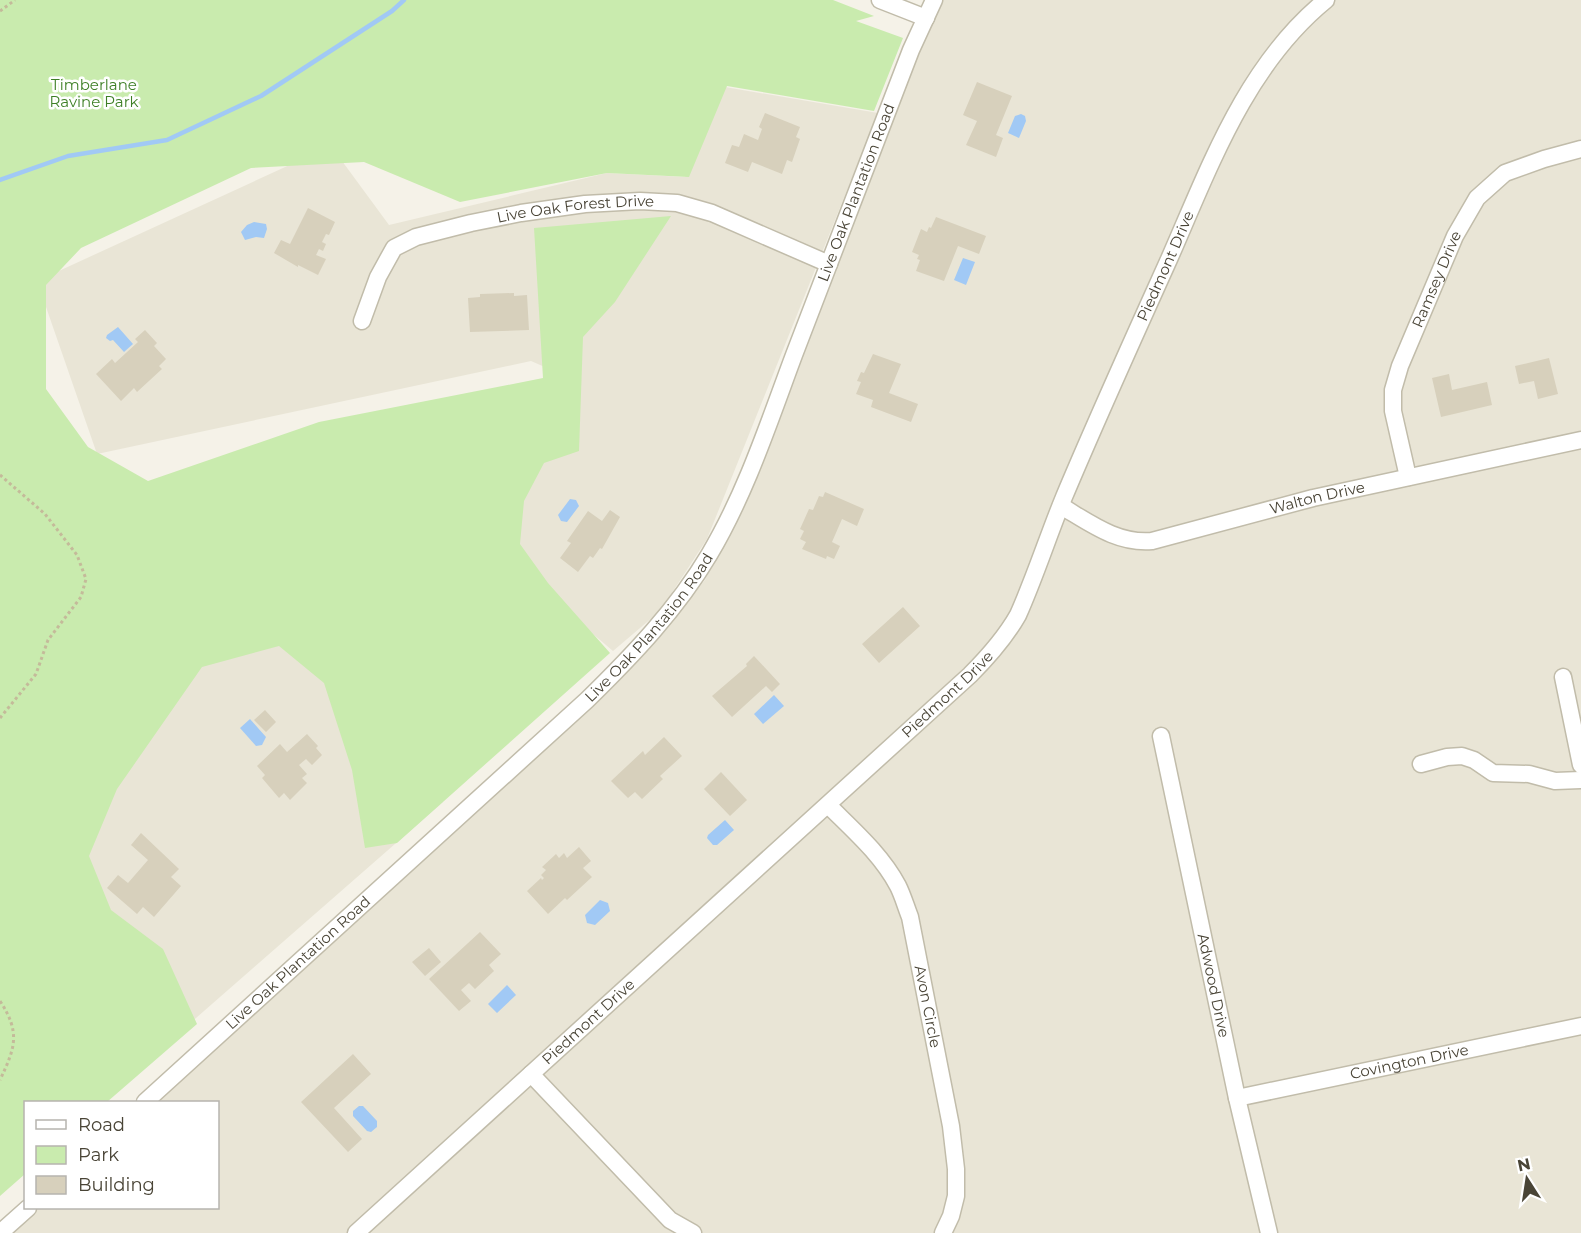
<svg xmlns="http://www.w3.org/2000/svg" width="1581" height="1233" font-family="Montserrat,sans-serif">
	<rect width="100%" height="100%" fill="#f5f2e8"/>
	<path fill="#e9e5d6" d="M941 0H1581V1233H10L38 1208H218V1102H155L652 644 705 580 738 508 915 55Z
		M725 87 878 113 707 539 660 611 613 651 480 538 577 381 531 361 97 454 37 281 331 146 389 225 607 173 685 177Z
		M269 602 443 802 188 1025 24 812Z"/>
	<path fill="#c9ebae" d="M0 0H833L874 16 856 21 903 38 874 111 727 86 689 177 607 173 460 202 364 162 251 168 81 248 46 285V389L88 447 148 481 319 422 543 378 534 228 671 216 615 302 583 337 579 451 544 463 524 501 520 544 548 583 610 653 397 843 365 848 352 770 324 683 279 646 202 667 117 789 89 856 111 910 163 949 197 1024 107 1102H26L25 1174 0 1196Z"/>
	<path fill="#a1c9f5" d="M1021 114 1025 116 1026 121 1019 138 1008 133 1015 116Z
		M254 222 266 224 267 229 264 238 256 237 245 240 241 232 247 225Z
		M963 258 975 262 966 285 954 280Z
		M118 327 133 344 124 352 113 340 110 341 106 338 107 335Z
		M570 499 576 500 579 506 567 522 561 521 558 515Z
		M774 695 784 706 763 724 754 714Z
		M250 719 266 737 262 745 256 746 240 728Z
		M725 820 734 830 717 845H713L707 838 708 835Z
		M600 900 608 903 610 911 595 925 587 923 585 915Z
		M507 985 516 995 497 1013 488 1004Z
		M359 1106H363L377 1121V1127L371 1132 367 1131 353 1116V1111Z"/>
	<g fill="none" stroke-linecap="round" stroke-linejoin="round">
		<path stroke="#a1c9f5" stroke-width="4.5" d="M0 180 68 156 167 140 261 96 392 11 404 0"/>
	</g>
	<path fill="#d7d0bc" d="M977 82 1012 96 996 135 1003 138 996 157 966 145 977 121 963 115Z
		M765 113 800 127 796 137 800 139 792 162 787 160 782 174 752 162 748 172 725 163 732 145 739 147 744 134 758 140 762 129 759 127Z
		M308 208 335 222 329 235 326 234 322 242 326 244 323 251 319 249 316 255 326 259 318 275 298 265V267L274 253 281 240 290 244Z
		M936 217 986 236 979 254 958 246 944 281 916 271 920 260 917 259 919 255 912 252 921 229 927 232 929 227 931 228Z
		M514 293V296L527 295 529 330 470 332 468 298 480 297V294Z
		M145 330 157 343 154 346 166 359 159 366 162 369 137 392 134 388 121 401 96 374 112 359 115 363 138 342 135 339Z
		M873 354 901 364 889 393 918 404 911 422 871 407 873 400 856 394 861 382 857 381 861 372 864 373Z
		M1549 358 1558 394 1538 399 1534 381 1519 384 1515 366Z
		M1449 374 1452 390 1487 382 1492 405 1441 417 1432 378Z
		M825 492 864 509 857 526 842 519 832 542 840 546 834 559 827 556 826 559 802 549 806 542 800 539 804 531 800 529 809 509 813 510 819 496 823 497Z
		M610 510 620 517 602 549 600 548 593 558 590 556 578 572 560 558 571 543 567 541 588 511 602 521Z
		M903 607 920 626 879 663 862 644Z
		M754 656 780 684 772 692 766 686 732 717 712 696 747 666 746 664Z
		M265 710 276 722 266 732 254 720Z
		M307 734 318 746 316 748 322 755 312 765 306 759 299 765 307 774 302 778 307 783 290 800 284 793 279 798 262 778 265 775 257 766 280 744 287 752Z
		M664 737 682 756 660 776 663 779 642 799 635 792 628 798 611 781 643 751 645 755Z
		M721 772 747 800 730 816 704 789Z
		M141 833 179 869 171 877 181 886 154 917 143 907 137 914 107 888 118 875 128 883 148 860 131 845Z
		M579 847 591 861 583 868 592 877 567 900 565 898 548 914 527 891 541 878 542 880 544 878 541 875 546 870 542 867 556 854 559 858 564 853 567 858Z
		M480 932 501 954 489 965 494 971 475 989 469 983 461 990 471 1001 459 1011 429 979Z
		M429 948 441 962 425 976 412 962Z
		M353 1054 371 1074 334 1108 362 1139 348 1152 301 1102Z"/>
	<g fill="none" stroke-linecap="round" stroke-linejoin="round">
		<g stroke="#c1bcaa" stroke-width="19">
			<g id="minor">
				<path d="M880 0 926 18"/>
				<path id="s1" d="M362 321 378 277 394 248 416 237 471 223 521 213 585 204 640 201 677 203 712 213 829 264"/>
				<path id="s2" d="M1408 477 1393 411V390L1400 366 1455 236 1477 198 1505 173 1544 159 1581 149"/>
				<path id="s3" d="M1061 506C1090 523 1117 544 1152 541L1313 498 1581 440"/>
				<path d="M1563 677 1581 765"/>
				<path id="s4" d="M1161 736 1237 1098 1269 1233"/>
				<path d="M1421 764 1447 757 1462 756 1474 760 1493 773 1529 774 1555 781 1581 780"/>
				<path id="s5" d="M828 805C853 830 881 854 898 886 903 896 906 907 910 917L951 1126 956 1169V1196L951 1216 943 1233"/>
				<path d="M531 1074 670 1220 693 1233"/>
				<path id="s6" d="M1237 1098 1581 1026"/>
				<path id="s7" d="M145 1102 587 700C632 656 677 609 709 555 746 493 769 422 794 355 833 253 872 152 911 50L934 0"/>
				<path d="M0 1233 28 1208"/>
				<path id="s8" d="M356 1233 970 675C988 657 1005 638 1018 615 1035 577 1048 536 1064 497 1098 416 1134 337 1170 257 1210 166 1246 65 1326 0"/>
			</g>
		</g>
		<path stroke="#c4ba9a" stroke-width="3" stroke-dasharray="3 3" stroke-linecap="butt" d="M0 11 15 0
			M0 475 45 514 77 555 86 579 81 597 48 640 36 674 0 718
			M0 1001C21 1033 15 1048 0 1080"/>
		<use href="#minor" stroke="#fff" stroke-width="16"/>
	</g>
	<g text-anchor="middle" stroke-width="5" stroke-linejoin="round" paint-order="stroke">
		<g font-size="15" fill="#3d7f25" stroke="#fff">
			<text x="94" y="90">Timberlane<tspan x="94" dy="17">Ravine Park</tspan></text>
		</g>
		<g font-size="15" fill="#494436" stroke="#fff">
			<text dy="5" stroke="none"><textPath href="#s7" startOffset="1179">Live Oak Plantation Road</textPath></text>
			<text dy="5" stroke="none"><textPath href="#s1" startOffset="267">Live Oak Forest Drive</textPath></text>
			<text dy="5" stroke="none"><textPath href="#s8" startOffset="1286">Piedmont Drive</textPath></text>
			<text dy="5" stroke="none"><textPath href="#s2" startOffset="208">Ramsey Drive</textPath></text>
			<text dy="5" stroke="none"><textPath href="#s3" startOffset="270">Walton Drive</textPath></text>
			<text dy="5" stroke="none"><textPath href="#s7" startOffset="693">Live Oak Plantation Road</textPath></text>
			<text dy="5" stroke="none"><textPath href="#s8" startOffset="800">Piedmont Drive</textPath></text>
			<text dy="5" stroke="none"><textPath href="#s7" startOffset="207">Live Oak Plantation Road</textPath></text>
			<text dy="5" stroke="none"><textPath href="#s4" startOffset="255">Adwood Drive</textPath></text>
			<text dy="5" stroke="none"><textPath href="#s5" startOffset="232">Avon Circle</textPath></text>
			<text dy="5" stroke="none"><textPath href="#s8" startOffset="314">Piedmont Drive</textPath></text>
			<text dy="5" stroke="none"><textPath href="#s6" startOffset="176">Covington Drive</textPath></text>
		</g>
	</g>
	<rect x="24" y="1101" width="195" height="108" fill="#ffffff" stroke="#b6b4af" stroke-width="1.5"/>
	<rect x="36" y="1120" width="30" height="9" fill="#ffffff" stroke="#b6b4af" stroke-width="1.5"/>
	<text x="78" y="1131" font-size="18" fill="#494436">Road</text>
	<rect x="36" y="1146" width="30" height="18" fill="#c9ebae" stroke="#b6b4af" stroke-width="1.5"/>
	<text x="78" y="1161" font-size="18" fill="#494436">Park</text>
	<rect x="36" y="1176" width="30" height="18" fill="#d7d0bc" stroke="#b6b4af" stroke-width="1.5"/>
	<text x="78" y="1191" font-size="18" fill="#494436">Building</text>
	<g transform="translate(1527 1179) rotate(348)" stroke="#ffffff" stroke-width="4.5" paint-order="stroke">
	<path d="M0-4.5L10 22L0 15L-10 22Z" fill="#494436"/>
	<text y="-9" font-size="16" font-weight="bold" text-anchor="middle" fill="#494436">N</text>
	</g>
</svg>
